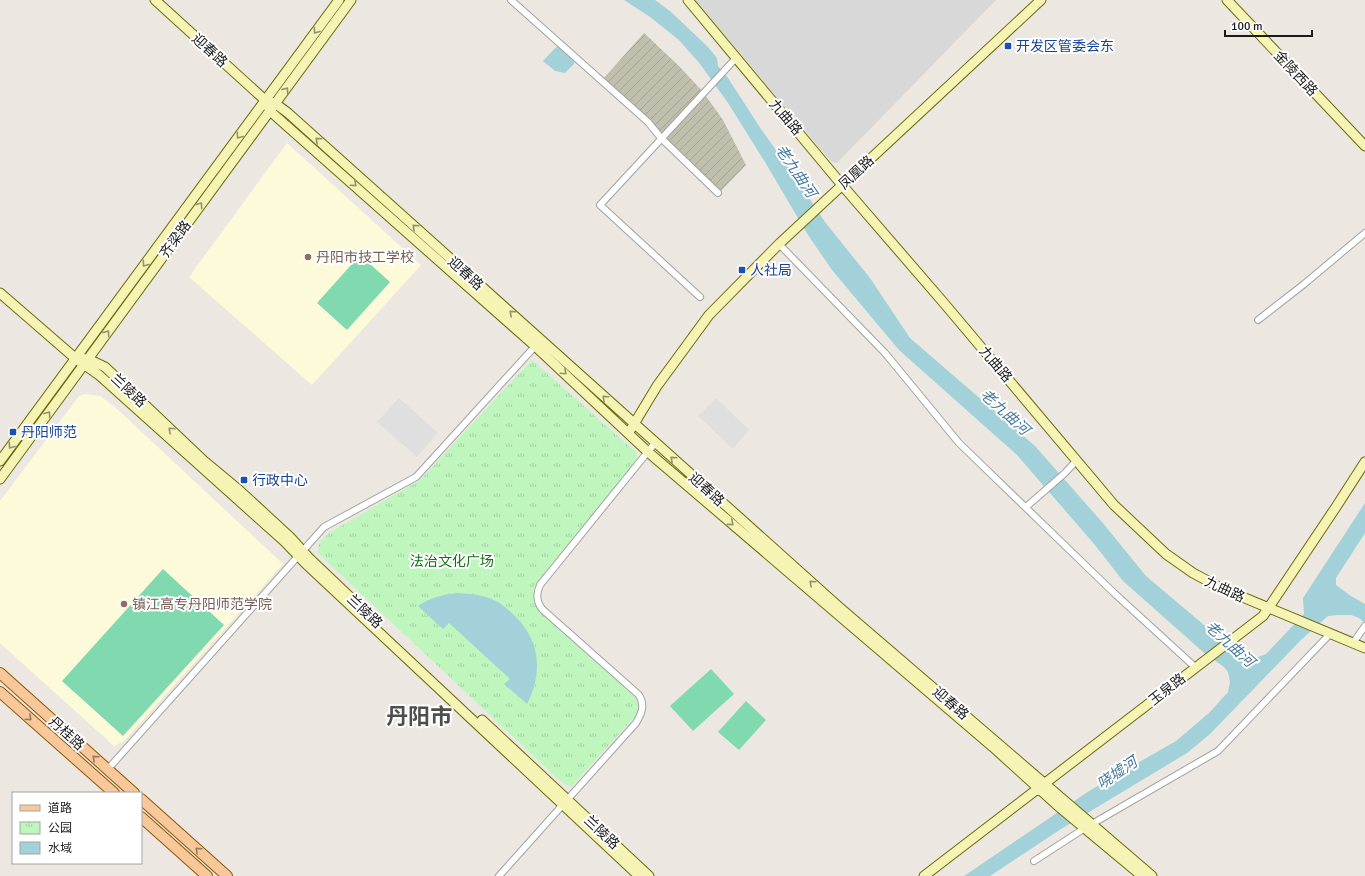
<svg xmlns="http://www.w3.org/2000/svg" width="1365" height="876" font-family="Signika,'Noto Sans SC',sans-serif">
	<defs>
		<pattern id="construction-furrows" width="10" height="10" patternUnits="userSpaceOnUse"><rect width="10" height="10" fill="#c0bfad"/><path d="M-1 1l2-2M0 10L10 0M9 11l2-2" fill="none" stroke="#a4a494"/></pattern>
		<pattern id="park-tufts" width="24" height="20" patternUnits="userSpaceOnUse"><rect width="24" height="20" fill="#bef6be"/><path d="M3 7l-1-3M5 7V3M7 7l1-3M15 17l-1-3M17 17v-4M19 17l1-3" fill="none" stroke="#a3d2a3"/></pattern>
	</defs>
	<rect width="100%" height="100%" fill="#ece8e1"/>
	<path fill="#d9d8d8" d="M695 0H996L837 163 832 162 829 159Z"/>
	<path fill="#fdfad9" d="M287 143 421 265 312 385 189 277Z
		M85 394 101 396 117 409 283 564 124 741 114 746 0 643V501L79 396Z"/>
	<path fill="url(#construction-furrows)" d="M644 33 679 66 703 92 723 120 746 165 720 192 603 79Z"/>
	<path fill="url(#park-tufts)" d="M532 360 637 453 636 460 534 587C533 597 534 603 540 611L635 697 639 706 638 713 571 787 560 781 318 553 319 543 329 533 420 480Z"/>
	<path fill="#81d9b0" d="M360 255 390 282 347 330 317 303Z
		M163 569 224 625 123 736 62 681Z
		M711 669 734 694 693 731 670 706Z
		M746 701 766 720 739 750 718 732Z"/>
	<path fill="#dfdfdf" d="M399 398 438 433 417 457 377 422Z
		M716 398 749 430 733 449 698 416Z"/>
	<path fill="#a2d1d9" d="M624 0H655L670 11 708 47 717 58 718 66 728 78 761 129 796 178 825 222 870 278 910 338 1035 446 1102 522 1146 576 1242 657 1250 660 1266 654 1304 614 1303 598 1365 503V533L1336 578V585L1351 596 1365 604V623L1359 618 1351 615H1338L1328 616 1302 639 1210 734 1187 753 1061 829 990 876H964L1089 791 1176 741 1209 713 1228 692 1230 682 1228 672 1224 667 1202 651 1123 581 1095 545 1017 455 899 350 832 270 808 235 765 162 728 103 700 64 679 40 650 17Z
		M559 46 575 60 574 64 565 73 555 71 543 61 555 48Z
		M458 593C470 594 483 595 494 600 503 604 511 612 518 619 541 644 542 675 527 704L504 684 510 679 449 623 443 629 418 606C431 597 442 595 458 593Z"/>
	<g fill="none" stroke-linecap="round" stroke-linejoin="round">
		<g stroke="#a2a2a2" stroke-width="8">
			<path id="street" d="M511 0 648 122 661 138 718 193
				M779 244 885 353 959 443 1114 593 1195 667
				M700 297 600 205 736 58
				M1258 320 1303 285 1365 233
				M1026 507 1065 473 1077 460
				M1353 643 1365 626
				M108 769 324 527 416 477 538 343
				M1034 861 1085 828 1218 751 1330 634
				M499 876 636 723C642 713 645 705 639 695L542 609C536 601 536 594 540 585L655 443"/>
		</g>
		<g stroke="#696b09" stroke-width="11">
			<path id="secondary" d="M155 0 265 100 276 104 288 113 838 606 1152 876
				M688 0 842 185 943 302 1114 505 1166 554 1193 573 1221 588 1365 648
				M1227 0 1365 146
				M265 100 270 111 535 346 648 452 993 747 1058 806 1142 876
				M0 293 75 358 99 375 285 542 305 563 639 876
				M75 358 88 359 105 367 204 461 239 490 290 537 309 558 350 597
				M631 429 657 386 709 315 779 244 1041 0
				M0 461 339 0
				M0 479 351 0
				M482 720 649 876
				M924 876 1263 616 1336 507 1365 462"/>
		</g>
		<g stroke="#8c5506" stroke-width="12">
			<path id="primary" d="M0 673 134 793
				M0 692 114 793
				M141 799 227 876
				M141 817 207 876"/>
		</g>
		<use href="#street" stroke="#fff" stroke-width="6"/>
		<use href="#secondary" stroke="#f6f4b5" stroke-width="9"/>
		<use href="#primary" stroke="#f8c89b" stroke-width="10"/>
	</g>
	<defs><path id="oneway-chevron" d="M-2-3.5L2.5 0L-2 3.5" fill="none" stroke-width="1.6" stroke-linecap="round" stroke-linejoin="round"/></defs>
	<g stroke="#939270">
		<use href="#oneway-chevron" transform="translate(316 31) rotate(126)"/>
		<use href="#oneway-chevron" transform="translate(286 90) rotate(-54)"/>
		<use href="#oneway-chevron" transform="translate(239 136) rotate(126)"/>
		<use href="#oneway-chevron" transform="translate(318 140) rotate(-138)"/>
		<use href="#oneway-chevron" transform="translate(354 184) rotate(42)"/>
		<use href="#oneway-chevron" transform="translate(200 205) rotate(-54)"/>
		<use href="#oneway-chevron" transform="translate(415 227) rotate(-138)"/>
		<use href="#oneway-chevron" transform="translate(145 264) rotate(126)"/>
		<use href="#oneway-chevron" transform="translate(512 313) rotate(-138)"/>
		<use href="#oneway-chevron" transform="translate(107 333) rotate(-54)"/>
		<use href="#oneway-chevron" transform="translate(564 372) rotate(43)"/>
		<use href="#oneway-chevron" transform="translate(605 398) rotate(-138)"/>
		<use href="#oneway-chevron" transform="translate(48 414) rotate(-54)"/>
		<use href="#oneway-chevron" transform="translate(171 430) rotate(-137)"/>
		<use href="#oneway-chevron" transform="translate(11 446) rotate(126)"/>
		<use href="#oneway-chevron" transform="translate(673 459) rotate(-138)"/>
		<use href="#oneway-chevron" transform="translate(731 523) rotate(41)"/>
		<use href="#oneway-chevron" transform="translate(812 583) rotate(-138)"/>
	</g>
	<g stroke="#957a61">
		<use href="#oneway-chevron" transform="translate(29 718) rotate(42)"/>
		<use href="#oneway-chevron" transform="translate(95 758) rotate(-138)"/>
		<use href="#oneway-chevron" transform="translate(198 850) rotate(-138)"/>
	</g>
	<g fill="#1a4fb4" stroke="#fff" stroke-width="1.5">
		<rect x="1004" y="42" width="8" height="8" rx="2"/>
		<rect x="738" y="266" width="8" height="8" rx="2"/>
		<rect x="9" y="428" width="8" height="8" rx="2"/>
		<rect x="240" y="476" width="8" height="8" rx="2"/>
	</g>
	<g fill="#8d6e63" stroke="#fff" stroke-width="1.5">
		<circle cx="308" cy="257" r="4"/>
		<circle cx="124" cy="604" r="4"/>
	</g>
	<g text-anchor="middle" stroke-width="4" stroke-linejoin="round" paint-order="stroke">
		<g font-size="14" fill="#164399" stroke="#fff" text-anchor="start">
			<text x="1016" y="51">开发区管委会东</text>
			<text x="750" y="275">人社局</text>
			<text x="21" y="437">丹阳师范</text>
			<text x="252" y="485">行政中心</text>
		</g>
		<g font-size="14" fill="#1b1b1b" stroke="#fff">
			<text transform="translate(210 50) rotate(42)" y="5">迎春路</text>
			<text transform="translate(1296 73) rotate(47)" y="5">金陵西路</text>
			<text transform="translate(786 117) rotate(50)" y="5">九曲路</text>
			<text transform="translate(856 172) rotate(-43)" y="5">凤凰路</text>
			<text transform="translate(175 239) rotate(-54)" y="5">齐梁路</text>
			<text transform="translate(466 273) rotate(42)" y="5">迎春路</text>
			<text transform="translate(996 364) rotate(50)" y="5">九曲路</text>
			<text transform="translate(129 390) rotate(43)" y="5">兰陵路</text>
			<text transform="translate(707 489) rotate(42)" y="5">迎春路</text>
			<text transform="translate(1225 589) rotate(25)" y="5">九曲路</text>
			<text transform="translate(365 611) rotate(43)" y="5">兰陵路</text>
			<text transform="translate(1167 689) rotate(-38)" y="5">玉泉路</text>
			<text transform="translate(951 703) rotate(41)" y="5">迎春路</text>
			<text transform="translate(67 733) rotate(42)" y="5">丹桂路</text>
			<text transform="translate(602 832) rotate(43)" y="5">兰陵路</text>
		</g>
		<g font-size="14" fill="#785e54" stroke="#fff" text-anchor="start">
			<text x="316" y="262">丹阳市技工学校</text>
			<text x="132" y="609">镇江高专丹阳师范学院</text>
		</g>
		<g font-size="14" fill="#0f730f" stroke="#fff">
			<text x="452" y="566">法治文化广场</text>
		</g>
		<g font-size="15" font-style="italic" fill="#497a9f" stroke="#fff">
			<text transform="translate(796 171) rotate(56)" y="5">老九曲河</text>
			<text transform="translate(1005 412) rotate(42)" y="5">老九曲河</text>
			<text transform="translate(1230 644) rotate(42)" y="5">老九曲河</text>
			<text transform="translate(1117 773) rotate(-34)" y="5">哓墟河</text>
		</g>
		<g font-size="22" font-weight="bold" fill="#4e4e4e" stroke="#fff">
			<text x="419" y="724">丹阳市</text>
		</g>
	</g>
	<rect x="12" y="792" width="130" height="72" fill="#ffffff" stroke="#a4a4a4"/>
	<rect x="20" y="805" width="20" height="6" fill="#f8c89b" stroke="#a4a4a4"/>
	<text x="48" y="812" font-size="12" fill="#1b1b1b">道路</text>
	<rect x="20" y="822" width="20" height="12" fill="url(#park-tufts)" stroke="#a4a4a4"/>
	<text x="48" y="832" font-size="12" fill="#1b1b1b">公园</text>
	<rect x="20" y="842" width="20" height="12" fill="#a2d1d9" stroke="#a4a4a4"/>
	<text x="48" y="852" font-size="12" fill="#1b1b1b">水域</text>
	<path d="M1225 30v6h87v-6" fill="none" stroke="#1b1b1b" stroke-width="2"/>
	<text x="1231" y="30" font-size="12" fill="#1b1b1b" stroke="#ffffff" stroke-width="3" paint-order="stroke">100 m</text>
</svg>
